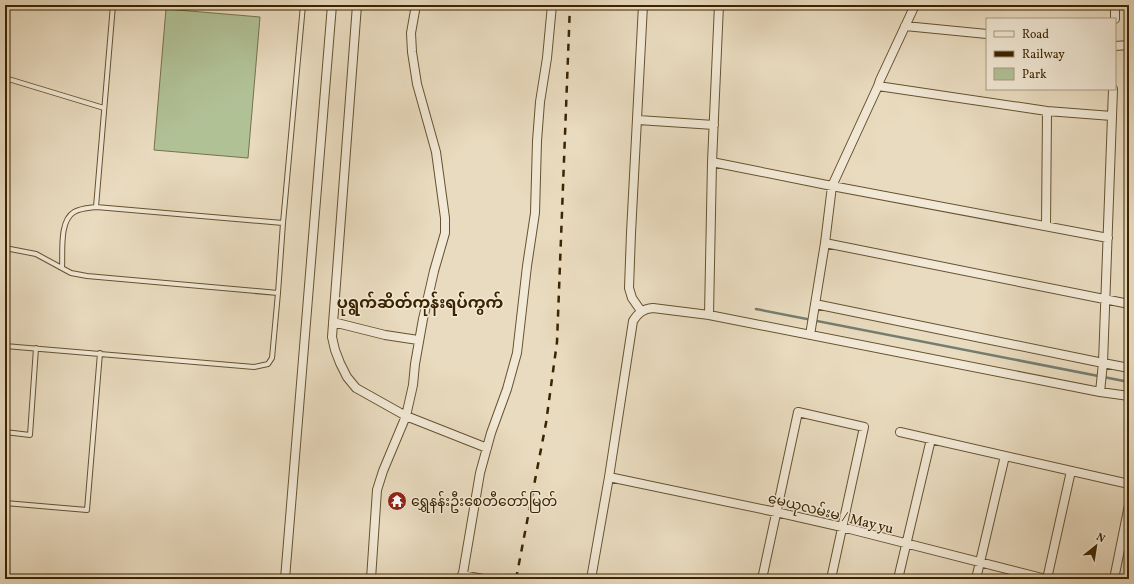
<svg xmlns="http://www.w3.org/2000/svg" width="1134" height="584" font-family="Vollkorn,'Noto Sans Myanmar',serif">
	<rect width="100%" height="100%" fill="#e9dbbf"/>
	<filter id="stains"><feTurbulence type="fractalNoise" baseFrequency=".005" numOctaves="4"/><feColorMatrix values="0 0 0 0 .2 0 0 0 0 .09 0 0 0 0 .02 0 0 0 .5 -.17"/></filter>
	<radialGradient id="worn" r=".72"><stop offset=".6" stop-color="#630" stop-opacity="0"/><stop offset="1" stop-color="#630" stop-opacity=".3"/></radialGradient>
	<path fill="#b1c196" stroke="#76724b" d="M166 9 260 17 248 158 154 150Z"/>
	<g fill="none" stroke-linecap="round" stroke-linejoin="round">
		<path stroke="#757d70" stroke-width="2.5" d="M756 309 1129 382"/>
		<g stroke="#665230" stroke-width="6">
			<path id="service" d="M5 78 104 108
				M96 207 113 5
				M5 248 36 254 71 273 87 276 278 293
				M62 268C63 252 59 221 74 212 81 208 88 208 96 207L283 223
				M5 346 254 367 268 364 272 358 278 293 283 223 303 5
				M5 432 30 435 36 348
				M5 503 87 510 100 353"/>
		</g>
		<g stroke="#665230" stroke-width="10">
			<path id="minor" d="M357 5 332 337 335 350 340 363 347 377 356 388 406 416 487 448
				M915 5 880 80 878 86 1047 111 1112 116
				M1115 19V5
				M905 26 987 34
				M1115 46 1129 45
				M638 120 714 125
				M712 162 832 186 1108 238
				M1046 226 1047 111
				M825 243 1129 304
				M815 304 1103 363 1129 368
				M641 311 632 298 629 288 631 233 643 5
				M709 315 712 162 719 5
				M333 322 385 335 418 340
				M810 335 825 243 832 186 878 86
				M1100 392 1103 363 1113 89
				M900 432 1129 484
				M609 477 776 512 842 527 1046 579
				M462 575 483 579
				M285 579 332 5
				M371 579 377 490 383 471 406 416 413 385 415 364 423 319 434 271 445 233V218L436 152 417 84 412 52 411 33 416 5
				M462 579 480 473 491 433 507 389 517 353 527 266 535 213 537 141 540 102 547 58 552 5
				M591 579 609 477 633 321C638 313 643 309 653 308L709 315 1100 392 1129 396
				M762 579 798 412 864 427 831 579
				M898 579 931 439
				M976 579 1005 456
				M1047 579 1071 471
				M1114 579 1129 505"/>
		</g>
		<use href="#service" stroke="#f1e8d5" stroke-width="4"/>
		<use href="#minor" stroke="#f1e8d5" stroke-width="8"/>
		<path stroke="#3b2400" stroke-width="2.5" stroke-dasharray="7 7" stroke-linecap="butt" d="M516 579 546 423 557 342 570 5"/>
	</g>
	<defs>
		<g id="temple-disc" transform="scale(1)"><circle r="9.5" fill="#8f2418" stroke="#f1e8d5"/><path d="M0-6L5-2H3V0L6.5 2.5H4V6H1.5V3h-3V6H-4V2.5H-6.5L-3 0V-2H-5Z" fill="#fff"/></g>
	</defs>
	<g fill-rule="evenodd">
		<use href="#temple-disc" x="397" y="501"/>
	</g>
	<g text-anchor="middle" stroke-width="3" stroke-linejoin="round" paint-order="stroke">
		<g font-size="14" fill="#3b2400" stroke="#f1e8d5" text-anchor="start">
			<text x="411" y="506">ရွှေနန်းဦးစေတီတော်မြတ်</text>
		</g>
		<g font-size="14" fill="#3b2400" stroke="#f1e8d5">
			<text transform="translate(831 513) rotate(14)" y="5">မေယုလမ်းမ / May yu</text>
		</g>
		<g font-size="16" font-weight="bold" fill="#3b2400" stroke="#f1e8d5">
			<text x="420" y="308">ပုရွက်ဆိတ်ကုန်းရပ်ကွက်</text>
		</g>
	</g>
	<rect width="1134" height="584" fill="none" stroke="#e9dbbf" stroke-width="20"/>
	<rect x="6" y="6" width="1122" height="572" fill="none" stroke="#3b2400" stroke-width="2"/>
	<rect x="10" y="10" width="1114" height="564" fill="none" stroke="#3b2400"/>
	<rect x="986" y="18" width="130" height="72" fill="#f1e8d5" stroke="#a89a80"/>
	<rect x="994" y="31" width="20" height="6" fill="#f1e8d5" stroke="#a89a80"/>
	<text x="1022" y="38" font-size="12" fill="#3b2400">Road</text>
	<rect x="994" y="51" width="20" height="6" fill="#3b2400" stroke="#a89a80"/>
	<text x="1022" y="58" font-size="12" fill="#3b2400">Railway</text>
	<rect x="994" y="68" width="20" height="12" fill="#b1c196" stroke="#a89a80"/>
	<text x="1022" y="78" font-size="12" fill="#3b2400">Park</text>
	<g transform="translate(1096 546) rotate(30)" stroke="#f1e8d5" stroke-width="3" paint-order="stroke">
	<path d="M0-3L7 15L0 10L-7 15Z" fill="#3b2400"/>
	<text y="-6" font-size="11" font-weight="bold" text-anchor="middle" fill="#3b2400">N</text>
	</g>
	<rect width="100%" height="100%" filter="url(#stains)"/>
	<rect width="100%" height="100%" fill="url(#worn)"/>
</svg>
